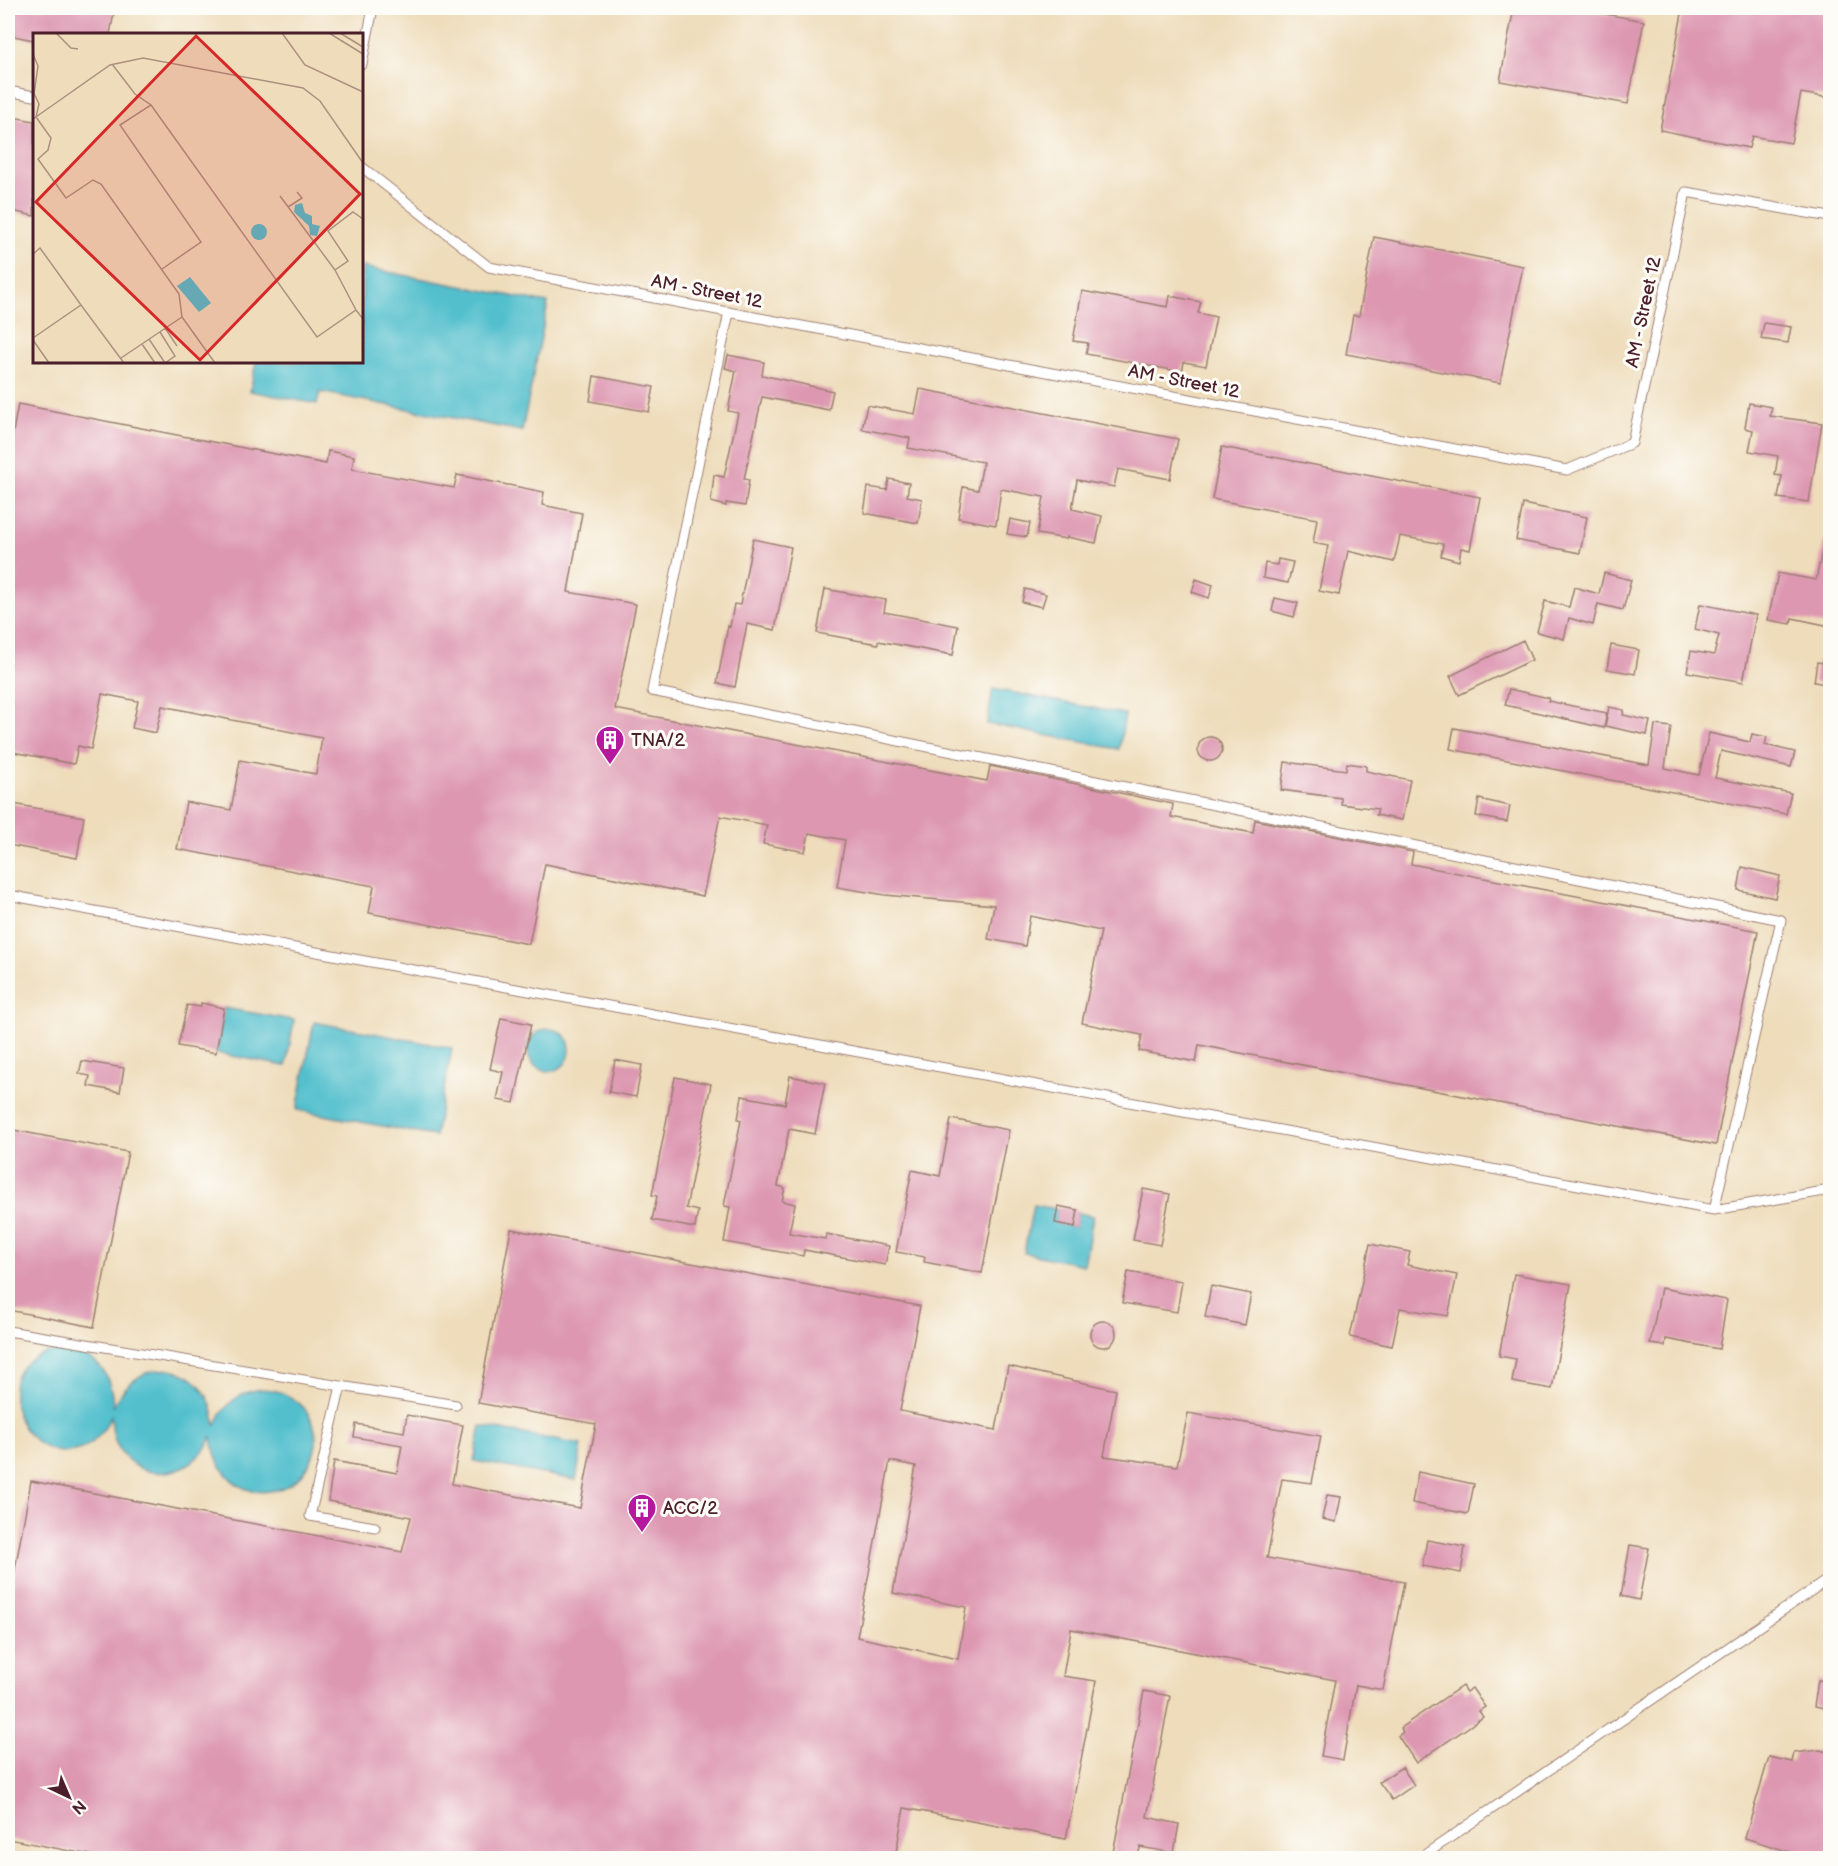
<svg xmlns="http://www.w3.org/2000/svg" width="1838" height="1866" font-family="'Balsamiq Sans',sans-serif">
	<rect width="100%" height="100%" fill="#fdfcf7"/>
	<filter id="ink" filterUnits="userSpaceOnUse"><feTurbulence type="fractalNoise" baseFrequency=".0167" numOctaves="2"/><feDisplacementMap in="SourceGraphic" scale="12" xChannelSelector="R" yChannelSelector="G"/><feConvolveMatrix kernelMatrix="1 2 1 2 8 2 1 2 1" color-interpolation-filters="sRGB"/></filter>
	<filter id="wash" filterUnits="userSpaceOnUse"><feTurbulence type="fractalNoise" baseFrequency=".008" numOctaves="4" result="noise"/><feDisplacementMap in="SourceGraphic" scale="24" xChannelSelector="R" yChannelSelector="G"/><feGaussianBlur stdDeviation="1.35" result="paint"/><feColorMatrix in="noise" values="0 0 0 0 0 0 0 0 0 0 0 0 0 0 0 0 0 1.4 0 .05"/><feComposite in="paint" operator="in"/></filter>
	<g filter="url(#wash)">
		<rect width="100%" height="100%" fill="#eedcba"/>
		<path fill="#53bfcd" stroke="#4e6f7c" stroke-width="1.5" d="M362 267 548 303 522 431 320 392 317 404 250 391 256 362H362Z
			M993 689 1125 714 1119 749 987 724Z
			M224 1008 294 1020 286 1066 216 1053Z
			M314 1022 452 1048 435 1136 297 1110Z
			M528 1050a21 21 0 1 1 42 0a21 21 0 1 1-42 0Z
			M1033 1205 1058 1209 1055 1223 1075 1227 1078 1213 1093 1216 1084 1265 1024 1253Z
			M62 1350C97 1353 112 1374 113 1407 140 1349 211 1361 215 1426 248 1350 344 1407 308 1466 301 1478 289 1487 276 1490 238 1499 215 1470 212 1436 195 1478 137 1488 116 1443 112 1434 112 1425 111 1416 78 1489 0 1439 16 1377 25 1359 43 1351 62 1350Z
			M481 1426 582 1445 576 1480 474 1461Z"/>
		<g id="blocks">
			<path fill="#dd97b1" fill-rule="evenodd" d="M8 8H115L110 34H34V40L8 35Z
				M1514 8H1572L1644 21 1628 104 1500 81Z
				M1683 8H1830V98L1801 93 1791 143 1752 136 1749 148 1660 130Z
				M8 116 34 121V216L8 210Z
				M1374 237 1523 266 1500 383 1346 354 1353 315 1359 316Z
				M1082 291 1168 307 1170 296 1201 302 1198 313 1216 317 1206 366 1184 362 1182 372 1086 354 1088 343 1073 341Z
				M1764 323 1791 327 1788 343 1761 339Z
				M728 355 764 362 762 375 833 391 829 410 762 397 744 479 749 480 745 506 726 503V506L711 502 714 475 724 477 738 413 728 411 736 371 725 368Z
				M594 376 654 387 649 412 590 401Z
				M920 389 1178 439 1170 479 1118 469 1114 487 1077 480 1072 509 1102 516 1096 543 1067 537 1066 539 1037 534 1044 497 1001 489 996 525 958 518 963 487 978 490 983 462 908 448 910 438 862 429 867 405 915 414Z
				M1749 403 1772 407 1770 416 1822 423 1809 502 1778 498 1782 476 1775 475 1778 456 1749 451 1753 430 1745 428Z
				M18 404 326 464 328 451 354 456 352 469 454 488 457 475 544 492 542 505 582 513 568 592 636 604 615 709 987 781 990 766 1173 804 1171 817 1253 833 1255 820 1413 852 1411 864 1758 931 1716 1145 1199 1045 1196 1062 1139 1051 1142 1035 1082 1023 1101 931 1030 916 1025 946 988 939 994 905 885 895 837 887 845 840 809 833 805 852 763 844 767 825 720 816 703 896 545 864 529 944 369 913 374 886 177 849 186 802 231 810 240 760 316 774 322 738 162 706 156 733 132 728 138 701 102 694 91 749 78 746 74 764 8 751V461Z
				M1222 447 1480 497 1470 550 1461 548 1459 561 1441 556 1443 544 1400 536 1394 562 1348 551 1339 595 1319 591 1328 546 1313 543 1317 519 1212 499Z
				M889 479 909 483 907 496 922 499 918 523 864 513 868 487 887 490Z
				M1523 504 1587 517 1580 553 1516 540Z
				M1010 519 1030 523 1027 537 1007 534Z
				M753 539 791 547 775 630 747 624 735 687 717 683 728 626 730 627 734 604 740 605Z
				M1824 542 1830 543V626L1792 618 1791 624 1768 620 1778 573 1816 580Z
				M1278 559 1293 562 1288 583 1263 578 1265 563 1277 565Z
				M1604 573 1631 580 1623 610 1598 604 1593 625 1569 618 1564 639 1537 632 1545 601 1569 607 1574 587 1599 594Z
				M1196 579 1213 585 1209 598 1192 592Z
				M825 589 886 600 884 612 958 626 953 655 878 641V644L817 633Z
				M1025 589 1046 594 1042 607 1022 602Z
				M1275 598 1298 603 1294 617 1272 611Z
				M1700 604 1756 615 1743 682 1687 672 1691 651 1714 655 1719 635 1695 629Z
				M1523 640 1532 660 1459 695 1450 676Z
				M1611 645 1639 650 1635 674 1607 669Z
				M1817 662 1830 664V685L1814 682Z
				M1509 689 1549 698 1548 701 1607 713 1604 728 1505 705Z
				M1609 707 1624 710 1623 715 1650 721 1647 735 1605 726Z
				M1655 725 1671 727 1665 768 1699 775 1709 733 1750 742 1752 734 1767 737 1765 745 1795 752 1791 767 1721 751 1715 778 1791 793 1786 814 1450 749 1454 728 1649 765Z
				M1198 749a12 12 0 1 1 24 0a12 12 0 1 1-24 0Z
				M1285 762 1346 770 1347 763 1366 766V771L1410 780 1402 820 1376 815 1378 809 1341 804V798L1281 790Z
				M1479 799 1510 806 1507 822 1476 816Z
				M8 803 84 817 77 858 8 845Z
				M1742 867 1780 876 1775 898 1738 890Z
				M201 1003 224 1008 216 1053 178 1046 187 1005 201 1007Z
				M501 1018 531 1024 514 1103 497 1100 503 1072 490 1069Z
				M615 1060 642 1065 636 1097 609 1092Z
				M82 1061 124 1068 120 1092 88 1086 90 1076 79 1074Z
				M790 1076 825 1083 815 1134 789 1129 778 1186 785 1188 782 1201 795 1204 789 1233 825 1239 826 1234 889 1246 885 1265 804 1250 803 1256 724 1242 730 1207 724 1206 741 1120 738 1119 742 1096 785 1104Z
				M675 1077 711 1084 686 1208 698 1211 695 1228 652 1220 657 1196 652 1195Z
				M951 1119 1009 1130 982 1273 924 1262 925 1257 896 1252 912 1170 940 1176Z
				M8 1129 128 1152 94 1327 8 1310Z
				M1143 1189 1170 1194 1160 1245 1133 1240Z
				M1058 1206 1078 1210 1075 1227 1055 1223Z
				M511 1229 920 1306 900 1411 996 1430 1008 1366 1116 1390 1104 1456 1177 1466 1188 1413 1321 1436 1312 1483 1282 1479 1267 1558 1404 1582 1383 1690 1356 1685 1343 1760 1321 1756 1335 1680 1071 1629 1063 1676 1096 1681 1066 1839 904 1808 895 1858H106L8 1839V1608L31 1481 402 1552 411 1517 328 1501 334 1461 397 1473 402 1445 354 1437 356 1424 404 1432 407 1415 463 1425 452 1484 580 1508 596 1424 478 1403ZM890 1461 916 1466 893 1593 966 1607 958 1659 857 1637Z
				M1370 1244 1410 1252 1407 1265 1457 1275 1448 1316 1400 1308 1392 1346 1350 1337Z
				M1128 1272 1182 1281 1177 1312 1122 1303Z
				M1514 1274 1571 1284 1552 1389 1512 1382 1516 1359 1499 1356Z
				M1211 1286 1251 1294 1245 1325 1205 1317Z
				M1661 1288 1727 1300 1719 1349 1666 1339 1665 1346 1650 1344Z
				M1090 1334a13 13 0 1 1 26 0a13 13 0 1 1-26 0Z
				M1418 1472 1474 1484 1468 1514 1412 1503Z
				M1327 1495 1341 1497 1336 1522 1322 1519Z
				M1427 1540 1465 1547 1461 1573 1422 1566Z
				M1630 1545 1649 1548 1639 1600 1621 1596Z
				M1818 1680 1830 1682V1710L1814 1707Z
				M1462 1686 1466 1692 1472 1688 1485 1707 1479 1711 1483 1717 1416 1763 1398 1736 1403 1732 1400 1728Z
				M1144 1691 1170 1696 1147 1817 1179 1824 1174 1853 1140 1847 1138 1858 1113 1853Z
				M1820 1750 1830 1753V1858H1803V1856L1745 1838 1769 1757 1792 1762 1794 1753Z
				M1402 1767 1414 1785 1392 1800 1379 1782Z"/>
		</g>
	</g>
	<g filter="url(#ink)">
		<use href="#blocks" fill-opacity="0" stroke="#9c7e72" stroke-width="1.5"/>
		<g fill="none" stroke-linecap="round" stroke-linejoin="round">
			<g stroke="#9c7e72" stroke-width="11">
				<path id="service" d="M362 64 373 8
					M8 91 34 96
					M362 167 489 267 1567 470 1632 443 1686 192 1830 217
					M729 312 652 691 1781 920 1714 1210 1830 1190
					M8 895 1714 1210
					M8 1331 456 1405
					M341 1386 310 1516 375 1527
					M1420 1858 1830 1578"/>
			</g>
			<use href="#service" stroke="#fff" stroke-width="9"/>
		</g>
	</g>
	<defs>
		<g id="building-pin" transform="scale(1.5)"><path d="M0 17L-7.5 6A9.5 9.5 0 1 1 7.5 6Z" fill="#b5179e" stroke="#fdfcf7"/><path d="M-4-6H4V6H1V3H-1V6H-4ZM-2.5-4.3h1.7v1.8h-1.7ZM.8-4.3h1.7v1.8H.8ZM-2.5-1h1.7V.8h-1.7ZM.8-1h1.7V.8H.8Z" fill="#fff"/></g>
	</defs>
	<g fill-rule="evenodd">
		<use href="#building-pin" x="610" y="740"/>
		<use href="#building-pin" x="642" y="1508"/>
	</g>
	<g text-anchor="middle" stroke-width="6" stroke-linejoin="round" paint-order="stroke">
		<g font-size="18" fill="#4a1f2b" stroke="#fdfcf7">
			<text transform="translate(707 291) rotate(11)" y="6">AM - Street 12</text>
			<text transform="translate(1643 312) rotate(-78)" y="6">AM - Street 12</text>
			<text transform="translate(1184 381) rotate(11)" y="6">AM - Street 12</text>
		</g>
		<g font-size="18" fill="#4a1f2b" stroke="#fdfcf7" text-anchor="start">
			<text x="631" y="746">TNA/2</text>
			<text x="663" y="1514">ACC/2</text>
		</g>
	</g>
	<g transform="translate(33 33)">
		<rect width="330" height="330" fill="#eedcba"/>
		<path d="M269 170 272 180 279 183V191L287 193 284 203 277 202 276 193 261 179 262 172ZM218 199a8 8 0 1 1 16 0a8 8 0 1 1-16 0ZM157 244 178 270 166 279 144 253Z" fill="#53bfcd"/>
		<path fill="none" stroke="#ac9081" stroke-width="1.5" d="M23 0 38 15 45 16M249 0 272 32 330 59M296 0 330 21M307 0 330 14M0 21 5 33 1 61M79 31 102 61 118 72 87 92 168 209 129 236M0 58 6 71 3 84 18 105 15 117 5 126 33 165 60 147 68 151 146 261 149 284 182 330M118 72 284 304 323 277 330 286M0 86 77 32 110 25 270 55 287 68 330 130M247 163 302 237M255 174 269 165 264 159M0 221 7 215 48 272M323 277 302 237 315 228 295 198 320 179 330 186M132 295 144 313M127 299 142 323 132 330M0 305 48 272 91 330M116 306 132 330M0 307 16 330M109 311 122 330M88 325 149 284"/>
		<path fill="#d62828" fill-opacity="0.15" stroke="#d62828" stroke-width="3" d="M163 3 327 161 167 327 3 169Z"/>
		<rect width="330" height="330" fill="none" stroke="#4a1f2b" stroke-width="3"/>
	</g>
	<rect width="1838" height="1866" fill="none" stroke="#fdfcf7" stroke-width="30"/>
	<g transform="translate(69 1797) rotate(136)" stroke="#fdfcf7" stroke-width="4.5" paint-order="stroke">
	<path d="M0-4.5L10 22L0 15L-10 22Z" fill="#4a1f2b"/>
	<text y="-9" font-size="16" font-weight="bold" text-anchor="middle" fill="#4a1f2b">N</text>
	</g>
</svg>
